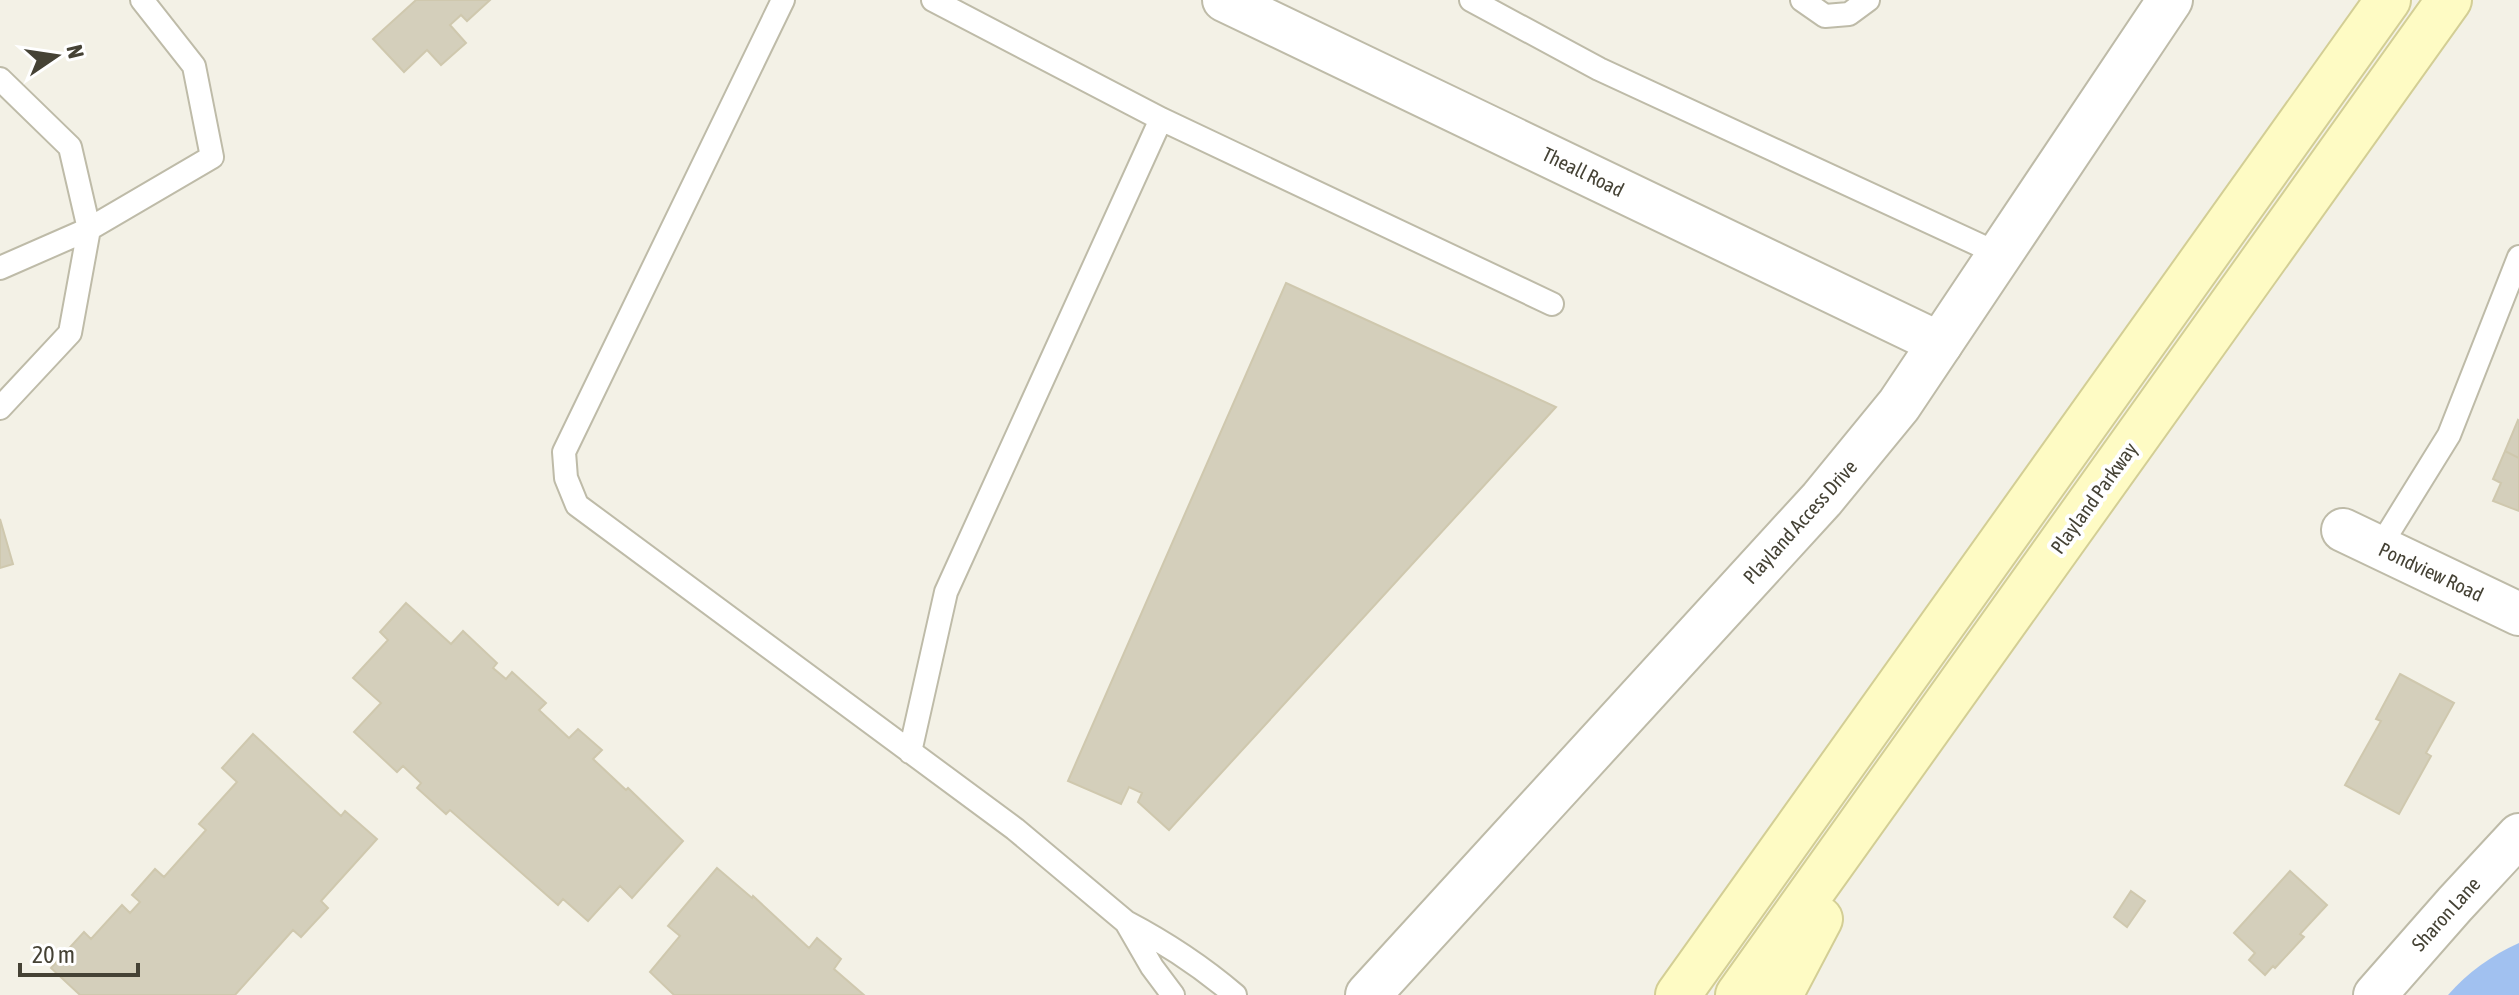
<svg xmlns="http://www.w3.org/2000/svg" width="2519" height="995" font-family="'Asap Condensed',sans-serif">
	<rect width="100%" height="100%" fill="#f3f1e6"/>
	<path fill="#a1c1f0" d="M2519 943V995H2448C2467 973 2492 955 2519 943Z"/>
	<path fill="#d4cfbb" stroke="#cfc8ae" stroke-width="2" d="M416 0H490L467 21 461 15 450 25 466 43 441 65 427 50 404 72 373 39Z
		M1286 283 1556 407 1169 830 1138 802 1142 793 1129 787 1121 804 1068 781Z
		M2518 420 2519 421V458L2505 451Z
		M2505 451 2519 458V511L2493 501 2501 483 2493 479Z
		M0 519 13 564 0 568Z
		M406 603 451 644 463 631 497 663 493 668 506 679 512 672 546 703 539 710 569 738 578 729 602 750 593 759 626 790 628 788 683 841 632 898 620 886 588 921 563 899 558 905 450 810 446 814 417 788 421 783 403 766 397 772 354 732 381 703 353 678 388 640 380 632Z
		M2400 674 2454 703 2426 753 2431 756 2399 814 2345 785 2381 721 2376 719Z
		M253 734 341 816 345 811 377 839 321 901 328 908 301 937 293 930 235 995H80L51 968 84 932 91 939 122 905 130 913 140 902 132 895 155 869 164 877 206 830 199 824 237 782 222 768Z
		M717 868 752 898 753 896 809 948 817 938 841 959 834 969 864 995H674L650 972 680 936 668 926Z
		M2290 871 2327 905 2300 934 2304 937 2275 968 2273 966 2265 975 2249 960 2255 953 2234 933Z
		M2131 891 2145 901 2127 927 2114 917Z"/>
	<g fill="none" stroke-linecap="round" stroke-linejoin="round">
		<g stroke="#bebba8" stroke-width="26">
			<path id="service" d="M783 0 564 452 566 478 577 505 1015 829 1126 922
				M933 0 1161 119 1552 304
				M1471 0 1599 69 2001 255
				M1802 0 1825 16 1849 14 1868 0
				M0 79 70 147 89 229 0 268
				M0 408 70 333 89 229 212 157 194 66 142 0
				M2379 548 2449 435 2519 257
				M910 752 946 592 1161 119
				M1173 995 1152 967 1126 922C1166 943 1201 966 1235 995"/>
		</g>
		<g stroke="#bebba8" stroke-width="46">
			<path id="minor" d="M1224 0 1941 344
				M2343 530 2519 614
				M2375 995 2455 904 2519 835"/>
		</g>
		<g stroke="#bebba8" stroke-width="48">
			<path id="tertiary" d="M1368 995 1822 499 1899 405 2170 0"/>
		</g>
		<g stroke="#d3ce95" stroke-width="48">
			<path id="secondary" d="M1678 995 2388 0
				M1738 995 2449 0
				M1780 995 1820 919"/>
		</g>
		<use href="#service" stroke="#fff" stroke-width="22"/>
		<use href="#minor" stroke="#fff" stroke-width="42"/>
		<use href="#tertiary" stroke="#fff" stroke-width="44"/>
		<use href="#secondary" stroke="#fefbc4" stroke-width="44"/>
	</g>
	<g text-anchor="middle" stroke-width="8" stroke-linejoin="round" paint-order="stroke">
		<g font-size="20" fill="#454235" stroke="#fff">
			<text transform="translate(1583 172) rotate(26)" y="7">Theall Road</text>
			<text transform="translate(2094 498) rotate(-54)" y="7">Playland Parkway</text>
			<text transform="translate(1800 522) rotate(-48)" y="7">Playland Access Drive</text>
			<text transform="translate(2431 572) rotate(25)" y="7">Pondview Road</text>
			<text transform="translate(2446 914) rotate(-48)" y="7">Sharon Lane</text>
		</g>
	</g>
	<g transform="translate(56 56) rotate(77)" stroke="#ffffff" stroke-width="6" paint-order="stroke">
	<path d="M0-6L14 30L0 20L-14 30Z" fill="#454235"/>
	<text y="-12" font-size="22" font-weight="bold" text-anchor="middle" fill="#454235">N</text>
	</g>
	<path d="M20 963v12h118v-12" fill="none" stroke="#454235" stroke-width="4"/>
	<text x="32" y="963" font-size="24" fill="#454235" stroke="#ffffff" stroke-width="6" paint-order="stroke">20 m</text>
</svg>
